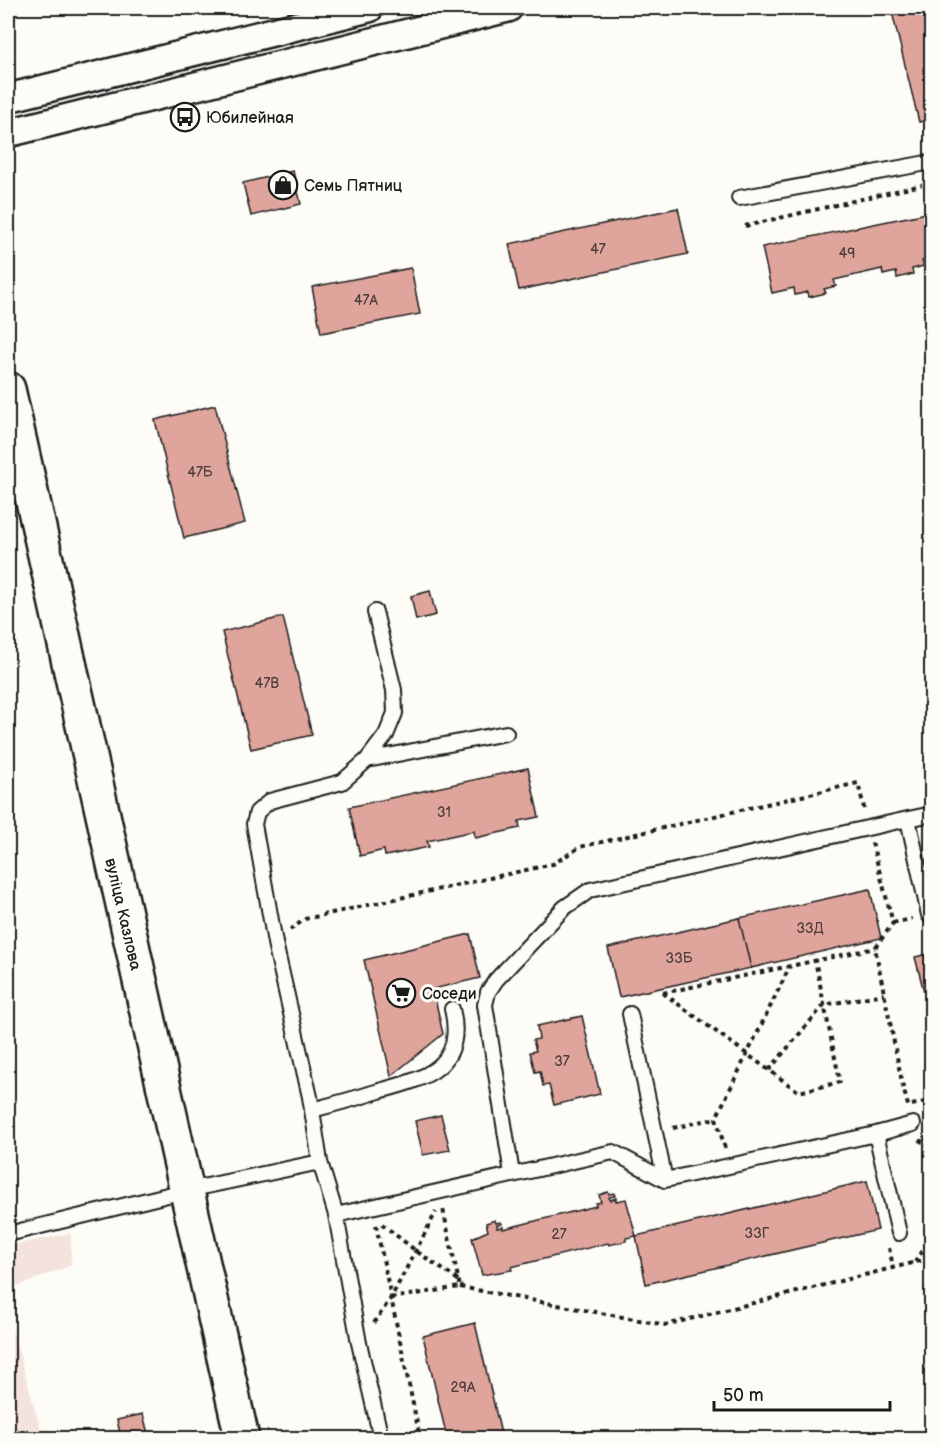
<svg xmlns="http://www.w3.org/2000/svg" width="939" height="1446" font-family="'Balsamiq Sans',sans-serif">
	<rect width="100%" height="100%" fill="#fdfcf7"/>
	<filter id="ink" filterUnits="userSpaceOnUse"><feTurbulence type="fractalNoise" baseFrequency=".0167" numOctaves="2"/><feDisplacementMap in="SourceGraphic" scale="12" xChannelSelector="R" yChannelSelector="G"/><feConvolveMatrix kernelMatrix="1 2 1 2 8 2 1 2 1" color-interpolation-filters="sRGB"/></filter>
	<g filter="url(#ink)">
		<path fill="#f4e2dc" d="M71 1233V1265L8 1290V1246Z
			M8 1314 43 1438H8Z"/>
		<path fill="#dfa59c" stroke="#1c1c1c" stroke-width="1.5" d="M891 8H932V119L919 122Z
			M293 171 301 204 251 216 243 183Z
			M678 208 688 254 519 290 509 244Z
			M932 212V259L922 261 924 266 912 269 913 274 897 278 896 272 883 275 882 269 834 280 836 286 824 289 826 293 809 297 808 292 795 295 794 288 772 293 762 247Z
			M411 268 420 314 321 333 312 287Z
			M215 405 245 523 184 538 155 420Z
			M430 591 436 615 416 620 411 596Z
			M283 617 312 735 251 749 222 632Z
			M528 768 539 817 519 821 520 828 475 838 474 831 427 841 429 847 385 856 384 850 360 856 349 807Z
			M870 889 881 938 751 968 739 918Z
			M739 918 751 968 619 997 608 948Z
			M470 934 480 978 433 989 443 1034 391 1076 364 960Z
			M932 953V1023L915 957Z
			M582 1016 600 1094 554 1105 549 1085 543 1086 540 1071 535 1072 530 1052 536 1051 533 1040 539 1039 537 1026Z
			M441 1115 450 1150 423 1155 415 1121Z
			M867 1181 878 1230 646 1284 636 1236Z
			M608 1192 609 1194 614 1193 615 1196 609 1197 610 1200 616 1198V1201L626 1199 636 1236 626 1238V1241L609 1245 608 1243 511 1267 512 1270 482 1275 472 1238 488 1231 486 1223 495 1220 496 1223 501 1222 502 1224 497 1225V1228L503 1227V1229L596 1206V1203L601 1202 599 1195Z
			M475 1323 502 1438H447L423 1336Z
			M143 1414 149 1438H121L117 1420Z"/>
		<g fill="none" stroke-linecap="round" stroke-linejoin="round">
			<g stroke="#1c1c1c" stroke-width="18">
				<path id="lane" d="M739 198 932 162
					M367 760 506 733
					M908 819 932 814
					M630 1014 665 1180
					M312 1110C335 1104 357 1098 379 1091 425 1079 466 1067 452 1009
					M876 1134 913 1124
					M320 1162 310 1097 275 943 254 824 257 812 270 801 342 782 367 760 386 735 395 713 394 690 375 612
					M512 1174 485 1005 488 992 496 980 564 908 590 890 908 819 929 915
					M336 1215 613 1152 665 1180 876 1134 899 1233
					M8 1234 188 1190 320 1162 336 1215 359 1343 381 1438"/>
			</g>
			<g stroke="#1c1c1c" stroke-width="32">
				<path id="street" d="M8 98 369 8
					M8 133 508 8"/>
			</g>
			<g stroke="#1c1c1c" stroke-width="38">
				<path id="secondary" d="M8 389 242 1438"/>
			</g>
			<path stroke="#1c1c1c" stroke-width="4" stroke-dasharray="4.5 4.5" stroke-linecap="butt" d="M745 226 922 185
				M872 843 893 923 875 948 903 1087 909 1109
				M893 923 912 919
				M290 930 305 919 553 864 580 847 858 783 865 812
				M663 993 799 1092 840 1082 815 960
				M663 993 875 948
				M769 1070 824 1005 884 994
				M912 1105 932 1100
				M673 1128 716 1118
				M919 1140 932 1147
				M725 1148 716 1118 790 966
				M382 1224 416 1251 458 1280
				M376 1225 420 1438
				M889 1248 893 1266
				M915 1262 932 1238
				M460 1287 666 1325 932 1258
				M391 1298 460 1287 443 1209
				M374 1323 391 1298 436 1212"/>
			<use href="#lane" stroke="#fdfcf7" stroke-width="14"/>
			<use href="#street" stroke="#fdfcf7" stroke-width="27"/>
			<use href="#secondary" stroke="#fdfcf7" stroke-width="33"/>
		</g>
	</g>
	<defs>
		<g id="bus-ring" transform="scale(1.5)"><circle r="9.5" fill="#fdfcf7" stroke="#1c1c1c" stroke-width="1.5"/><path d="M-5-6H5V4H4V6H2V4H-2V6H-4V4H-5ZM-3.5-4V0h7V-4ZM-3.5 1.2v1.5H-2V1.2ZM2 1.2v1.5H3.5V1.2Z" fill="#1c1c1c"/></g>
		<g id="shop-ring" transform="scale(1.5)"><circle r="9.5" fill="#fdfcf7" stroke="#1c1c1c" stroke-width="1.5"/><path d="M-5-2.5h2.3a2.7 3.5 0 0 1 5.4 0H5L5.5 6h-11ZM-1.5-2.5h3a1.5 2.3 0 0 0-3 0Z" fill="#1c1c1c"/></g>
		<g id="supermarket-ring" transform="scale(1.5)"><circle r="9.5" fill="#fdfcf7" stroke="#1c1c1c" stroke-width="1.5"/><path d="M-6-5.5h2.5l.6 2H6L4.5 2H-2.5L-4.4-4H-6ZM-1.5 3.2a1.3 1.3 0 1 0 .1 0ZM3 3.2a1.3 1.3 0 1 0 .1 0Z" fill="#1c1c1c"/></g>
	</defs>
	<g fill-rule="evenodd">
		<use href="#bus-ring" x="185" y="117"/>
		<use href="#shop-ring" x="283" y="185"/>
		<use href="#supermarket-ring" x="401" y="993"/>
	</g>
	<g text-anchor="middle" stroke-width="6" stroke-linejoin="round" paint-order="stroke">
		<g font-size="14" fill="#4d3e3c">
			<text x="598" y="254">47</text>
			<text x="847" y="258">49</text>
			<text x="366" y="305">47А</text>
			<text x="200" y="477">47Б</text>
			<text x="267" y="688">47В</text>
			<text x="444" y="817">31</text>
			<text x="810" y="933">33Д</text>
			<text x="679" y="963">33Б</text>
			<text x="562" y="1066">37</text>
			<text x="757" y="1238">33Г</text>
			<text x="559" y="1239">27</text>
			<text x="463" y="1392">29А</text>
		</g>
		<g font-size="16" fill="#1c1c1c" stroke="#fdfcf7" text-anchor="start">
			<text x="206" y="123">Юбилейная</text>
			<text x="304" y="191">Семь Пятниц</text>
			<text x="422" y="999">Соседи</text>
		</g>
		<g font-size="16" fill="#1c1c1c" stroke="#fdfcf7">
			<text transform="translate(124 914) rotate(77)" y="6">вуліца Казлова</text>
		</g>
	</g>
	<rect width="939" height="1446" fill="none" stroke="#fdfcf7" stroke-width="30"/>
	<rect x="15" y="15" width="909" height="1416" fill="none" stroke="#1c1c1c" stroke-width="2" filter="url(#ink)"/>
	<path d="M714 1401v9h176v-9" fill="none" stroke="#1c1c1c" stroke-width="3"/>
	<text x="723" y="1401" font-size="18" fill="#1c1c1c" stroke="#fdfcf7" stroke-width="4.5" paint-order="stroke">50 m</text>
</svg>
